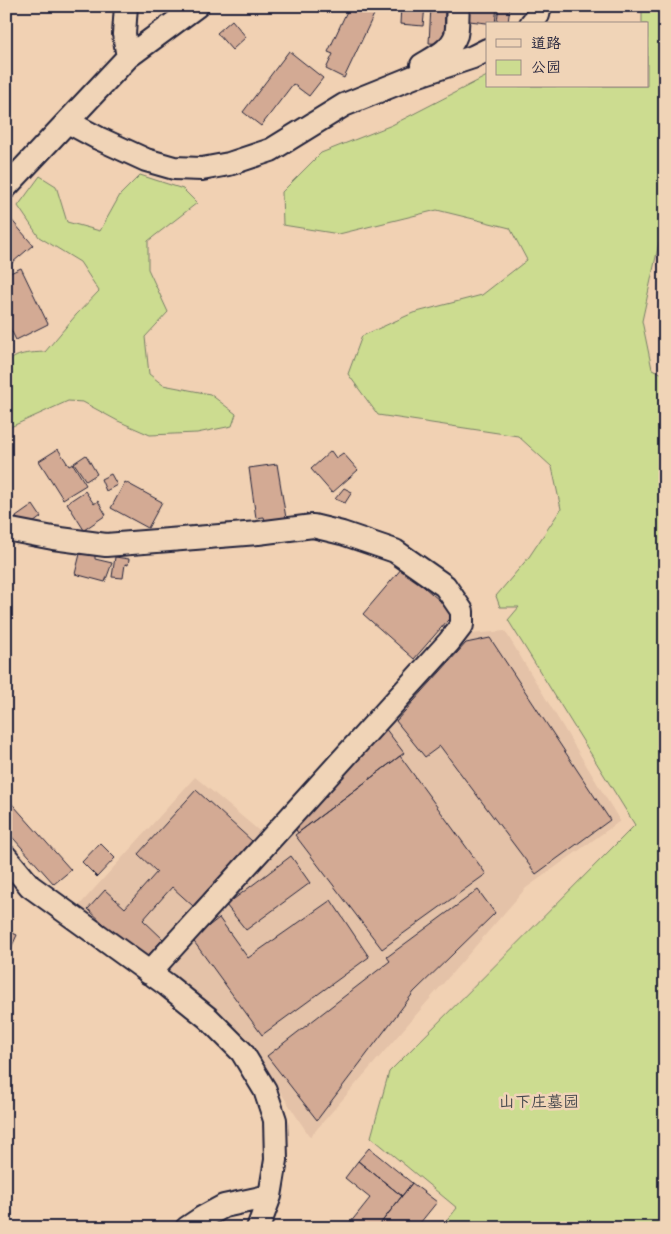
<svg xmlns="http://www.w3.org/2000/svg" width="671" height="1234" font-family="Itim,'LXGW WenKai TC',sans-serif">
	<rect width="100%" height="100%" fill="#f1d1b3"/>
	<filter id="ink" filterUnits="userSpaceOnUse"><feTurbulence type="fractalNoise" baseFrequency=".02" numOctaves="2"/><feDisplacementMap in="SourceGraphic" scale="10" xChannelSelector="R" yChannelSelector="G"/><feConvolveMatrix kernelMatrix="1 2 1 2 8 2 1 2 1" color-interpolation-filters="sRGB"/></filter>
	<g filter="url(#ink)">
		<path fill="#e4c2a8" d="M505 631 620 821 526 888 310 1137 254 1052 162 965 387 721 471 634Z
			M195 777 264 835 143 964 77 908Z"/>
		<path fill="#ccdc90" stroke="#777f66" d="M642 6H665V237L659 243 642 321 652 369 665 375V1228H441L457 1208 371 1137 389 1072 635 825 508 620 519 607H500L496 596 529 557 561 509 552 467 518 436 378 415 348 374 362 336 413 313 482 295 527 260 510 228 437 210 339 234 283 225 282 192 321 153 392 125 487 76V86H647V24H642Z
			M140 175 183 189 197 203 148 241V269L168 312 145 337 149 374 163 385 210 394 236 414 232 426 197 433 150 435 118 421 83 402 68 401 6 429V365C15 352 31 353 45 352L76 315 99 291 80 262 39 237 18 206 40 176 56 186 67 222 100 231 120 195Z"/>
		<path fill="#d3aa94" stroke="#22223b" d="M357 6H378L344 78 326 69 333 54 328 52 348 9 354 12Z
			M401 6H425L423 26 400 24Z
			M431 6H445L444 44 429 43Z
			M463 6H497L495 24 461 20Z
			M499 6H510L508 23 497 21Z
			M232 20 246 37 232 50 217 33Z
			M289 51 323 78 309 96 293 84 261 126 243 112Z
			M9 217 33 245 6 268V219Z
			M21 268 48 324 16 340 6 320V297L8 296 6 292V275Z
			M58 449 69 466 73 464 86 485 63 499 39 461Z
			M331 451 336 458 343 453 358 470 332 493 311 469Z
			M86 455 97 474 86 481 74 463Z
			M277 464 286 518 265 521 264 517 256 518 249 468Z
			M111 474 117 485 106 491 101 479Z
			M125 482 162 502 148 528 111 508Z
			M344 488 352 492 345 503 335 499Z
			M85 491 94 504 98 501 106 515 84 530 67 503Z
			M33 505 41 517 25 529 16 517Z
			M81 550 95 553V559L112 563 105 582 75 574Z
			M115 557 129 559 128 565 125 564 123 578 112 577Z
			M402 568 454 613 414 659 363 614Z
			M490 638 610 820 536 874 440 746 425 757 396 721 466 643Z
			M385 728 404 753 298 833 295 828Z
			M400 756 486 874 382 949 295 835Z
			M196 790 252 841 193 906 172 887 143 920 163 939 143 961 88 909 105 890 125 908 157 872 138 854Z
			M6 797 71 870 54 884 6 830Z
			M100 843 115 858 97 877 82 862Z
			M291 856 310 883 246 930 226 905Z
			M478 890 495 913 414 992 317 1120 267 1056 390 961 387 957Z
			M331 900 369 957 262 1035 192 939 219 918 248 958Z
			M6 930 17 935 11 948 6 945Z
			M369 1148 412 1183 402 1196 358 1161Z
			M358 1161 402 1196 377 1228H346L370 1198 345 1178Z
			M412 1183 437 1202 416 1228H377Z"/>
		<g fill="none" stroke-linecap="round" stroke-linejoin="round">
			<g stroke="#22223b" stroke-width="26">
				<path id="minor" d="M126 6 124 34 128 57
					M531 24 538 15 540 6
					M422 65C435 57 451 50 456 35 458 27 457 15 458 6
					M68 122 98 138 146 160 174 168 202 169 229 164 271 150 344 105 416 76 473 57 487 50
					M6 187 128 57 197 6
					M6 529 53 538 106 545 258 533 313 526 342 533 395 551 445 586 462 611V625L449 642 149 973
					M6 857 30 886 167 985 208 1018 242 1052 265 1090 275 1120 276 1160 270 1196 258 1228
					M187 1228 202 1218 224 1206 270 1196"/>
			</g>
			<use href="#minor" stroke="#f0d4b7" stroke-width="22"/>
		</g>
	</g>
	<g text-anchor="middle" stroke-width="5" stroke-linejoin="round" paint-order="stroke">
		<g font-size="16" fill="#44474c" stroke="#f0d4b7">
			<text x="539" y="1107">山下庄墓园</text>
		</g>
	</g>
	<rect width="671" height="1234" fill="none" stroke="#f0d4b7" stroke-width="25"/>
	<rect x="12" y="12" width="646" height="1209" fill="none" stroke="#22223b" stroke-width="2" filter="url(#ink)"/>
	<rect x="486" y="22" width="162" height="65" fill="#f0d4b7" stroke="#9e8d85"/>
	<rect x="496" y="39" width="25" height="8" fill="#f0d4b7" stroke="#9e8d85"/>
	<text x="531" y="48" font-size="15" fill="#22223b">道路</text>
	<rect x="496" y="60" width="25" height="15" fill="#ccdc90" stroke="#9e8d85"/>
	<text x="531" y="72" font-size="15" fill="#22223b">公园</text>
</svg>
